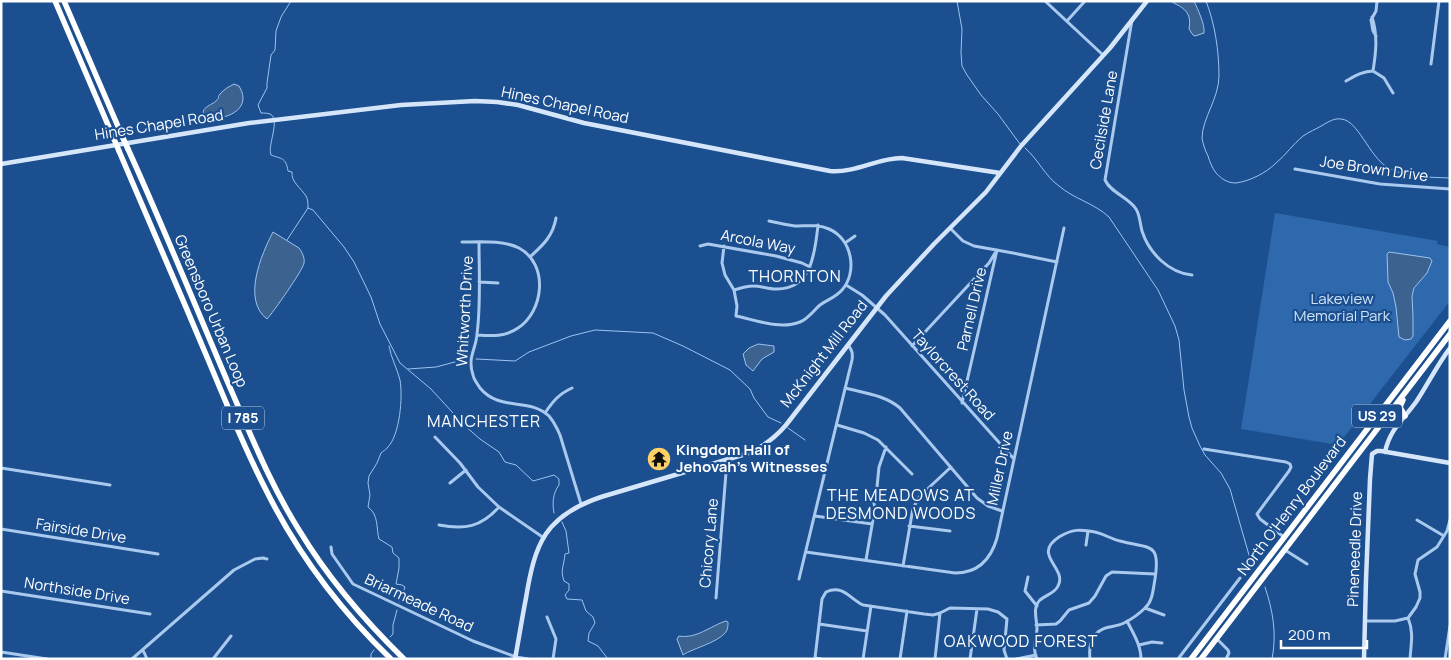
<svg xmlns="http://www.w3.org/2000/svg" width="1451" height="660" font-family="Manrope,sans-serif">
	<rect width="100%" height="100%" fill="#1b4f8f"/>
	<path fill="#2e69ad" d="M1275 213 1438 241 1437 244 1450 247V301L1338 445 1241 429Z"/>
	<path fill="#3c6290" stroke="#9cc4f0" d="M1170 1H1194C1198 10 1205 24 1204 33L1195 36 1193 35 1189 29C1192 12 1184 8 1170 1Z
		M234 84 239 86C241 90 243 93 243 98 243 115 218 120 205 119 199 107 209 107 216 101 221 96 216 99 220 94 223 90 230 86 234 84Z
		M273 232 299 248C302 252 305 258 304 263 303 270 272 314 267 319 242 300 261 255 273 232Z
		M1389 252 1430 258 1432 261 1427 273 1414 288 1412 296 1413 316V336L1411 339 1405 340 1399 337 1396 307 1393 293 1388 282 1387 254Z
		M758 344 774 346V352L762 359 753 371 746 365 743 354 749 348Z
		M726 621 728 622C728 624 728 628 727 630 721 642 693 648 683 655L677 639 679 636C697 639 710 626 726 621Z"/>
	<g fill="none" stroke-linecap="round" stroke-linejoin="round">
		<path stroke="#9cc4f0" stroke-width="1" d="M957 1 962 29 961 53 962 66 967 75 981 95 998 114 1020 144
			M1206 1C1215 24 1219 51 1219 76 1219 98 1202 119 1202 138 1203 144 1205 150 1208 156 1210 162 1212 168 1216 173 1222 179 1227 183 1236 183 1250 181 1266 173 1276 163 1286 155 1293 144 1303 136 1309 132 1316 129 1323 125 1328 122 1334 118 1341 119 1358 120 1369 156 1387 167 1404 178 1430 177 1450 178
			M1025 148C1038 159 1045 176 1059 186 1074 199 1094 203 1109 217L1158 290 1175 326 1179 340 1184 390 1189 417 1192 428 1200 446 1205 455 1221 473 1230 489 1251 562
			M308 208 313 210 344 247 354 262 371 297 380 324 400 363 431 389 464 425 480 439 499 452 505 462 516 465 533 481 554 475 559 479V485C553 493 552 503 554 513
			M287 240 308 208C308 204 308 199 306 196 301 188 291 182 292 172L288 171C286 157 281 159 271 155 267 146 281 119 270 114 267 113 264 113 261 113L258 105 267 88V83L271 55 275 50 276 31 281 17 291 1
			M389 346C391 358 397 368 400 380 403 396 400 436 387 448 386 450 383 451 381 453L377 463 369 476 368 483 370 495 368 507C379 515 376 528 379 539L392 547 393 553 399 558V568L396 584 402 585 405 587 400 602
			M476 359 515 361 529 352 571 336 595 330 653 333 683 346 730 370 750 389 754 398 768 417 781 423
			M408 369 436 367 466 359
			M788 428 805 440
			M562 522 566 531 569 553 565 554C564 566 560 570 564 581L569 584V590L565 595 567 599 582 600 586 611 593 617 595 623 589 633 588 641 598 646 608 659
			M1265 587C1273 611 1277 634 1272 659
			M390 637 393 634V625L397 610
			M371 659V654L374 650"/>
		<path stroke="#a9c9ee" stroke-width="3" d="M1045 1 1103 55
			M1372 17C1378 36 1376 52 1373 71L1384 78 1393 93
			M1132 20 1105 180C1111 193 1128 197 1136 209 1140 215 1140 224 1142 231 1149 253 1169 273 1192 275
			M1067 21 1085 1
			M1376 36 1373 31 1371 20 1376 11 1377 1
			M1431 64 1439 1
			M1346 81C1355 76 1363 71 1373 71
			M1295 169 1380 184 1450 189
			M950 228 963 241 974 246 1013 253 1057 262
			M462 242C479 242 504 240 519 248 549 264 544 311 518 328 505 337 492 336 477 335
			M479 242C479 272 481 304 477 334 476 350 467 357 473 375 474 380 477 383 480 388 500 412 529 397 549 416 554 422 557 428 560 435L581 504
			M845 243 855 236
			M700 246 708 244 776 256 802 263 810 267
			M724 246 722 263 725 275 734 290 737 306 736 316C756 320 780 330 800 322 808 319 813 311 820 305 827 300 836 297 842 290 858 272 852 239 829 229 818 224 807 226 795 226 787 225 778 223 769 221
			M530 257C543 245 553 236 556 218
			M479 282 498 283
			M846 285 862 295 885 315 1013 458
			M734 290C741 288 747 286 753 286 761 286 768 289 776 289 812 290 815 252 818 225
			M912 346 989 263 995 253
			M845 388C864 393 885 395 900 408L977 498 988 506 1002 511
			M962 403 997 250
			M545 413C553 401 559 394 572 388
			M837 425 864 433 878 440 912 474
			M435 437 460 463 478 487 499 507 544 538
			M1204 449 1286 462 1290 464 1291 467 1289 471 1257 514 1260 519 1284 537
			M1 468 110 485
			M450 483 466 470
			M877 487 879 467 886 447
			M815 516 872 524
			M1417 520 1444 536
			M439 525C465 530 481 527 499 507
			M909 526 950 531
			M1 529 158 554
			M1086 545 1088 531
			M331 547 332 554 353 584 473 641 516 657 528 659
			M1285 550 1307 564
			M806 552 955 573C978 573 991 559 997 538L1064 228
			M866 560 875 508 873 499
			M903 566 913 508 920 496 951 467
			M1028 577 1025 591 1037 606
			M799 579 852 360C853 353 852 350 848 345
			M1 591 150 614
			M716 598 727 460
			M1145 608 1164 615
			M547 617 556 639 553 659
			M1408 618C1414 632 1411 644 1410 659
			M1127 621C1133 633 1141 645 1141 659
			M1365 621H1395L1408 618 1416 607 1420 598V592L1415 574 1418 560 1437 547 1447 531 1450 520
			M819 624 867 631
			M1036 625 1056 624 1060 621 1069 610 1089 603 1095 596 1106 576 1112 572 1155 574
			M1216 638 1228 650 1229 653 1226 659
			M1139 645 1152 642 1162 643
			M143 650 147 659
			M1 652 47 659
			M132 659 234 570 255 559 263 558 267 559
			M213 659 231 636
			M821 659 815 658 822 599 826 592C843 584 850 599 863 605L924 614 933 615 940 613 950 608 988 609 998 612 1007 619 1004 650 1007 659
			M863 659 871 606
			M900 659 907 611
			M935 659 940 613
			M970 659 977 609
			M1016 659 1036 655
			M1037 659C1032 649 1036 640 1037 629 1037 619 1032 608 1040 600 1046 595 1055 593 1058 586 1068 568 1031 555 1059 537 1072 529 1080 529 1095 532 1104 534 1111 539 1120 541 1149 549 1161 541 1155 579 1153 589 1153 601 1145 608 1140 613 1130 620 1124 623 1114 628 1104 625 1096 634 1090 640 1089 650 1090 659
			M1178 659 1240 578
			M1445 659 1450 626"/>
		<path stroke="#d6e6fa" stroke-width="4.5" d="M1 164 249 123 401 105 475 101 497 102 518 105 584 123 830 171C856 173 877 158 902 158L1000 173
			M1385 452C1390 429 1403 420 1416 402 1428 384 1437 365 1450 348
			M515 659C519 638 522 618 526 598 535 543 545 516 601 497L749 453C764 446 775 438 786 425L886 296 934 244 986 192 1021 146 1110 48 1147 1
			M1364 659 1366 580 1370 479 1372 454 1377 451H1381L1450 463"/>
		<path stroke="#fff" stroke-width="5.5" d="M55 1 114 139
			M64 1 123 138
			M128 149C163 226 195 305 228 383 250 433 270 484 299 530 328 578 364 620 404 659
			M119 151C148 219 178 288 207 357 226 402 244 448 267 492 298 554 341 611 391 659
			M1403 400 1400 407 1405 416
			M1191 659 1450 321
			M1201 659 1450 334"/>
		<path stroke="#fff" stroke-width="5.5" d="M123 138 128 149
			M114 139 119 151"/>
	</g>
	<defs>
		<g id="temple-disc" transform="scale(1.25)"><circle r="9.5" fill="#ffd166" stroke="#1b4f8f"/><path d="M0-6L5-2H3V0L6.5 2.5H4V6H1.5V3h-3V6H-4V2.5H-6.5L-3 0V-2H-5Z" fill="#111"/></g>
	</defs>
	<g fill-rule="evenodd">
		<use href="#temple-disc" x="659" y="459"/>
	</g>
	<g text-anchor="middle" stroke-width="4.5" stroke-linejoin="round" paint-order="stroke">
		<g fill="#1b4f8f" stroke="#bbcadd" stroke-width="1">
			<rect x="1352" y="404.5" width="50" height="23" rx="4"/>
			<rect x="222" y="406.5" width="42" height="23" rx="4"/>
		</g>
		<g font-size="14" font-weight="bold" fill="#fff">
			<text x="1377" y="421">US 29</text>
			<text x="243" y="423">I 785</text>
		</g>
		<g font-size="15" fill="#fff" stroke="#1b4f8f">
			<text transform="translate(565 105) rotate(12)" y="5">Hines Chapel Road</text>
			<text transform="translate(1104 120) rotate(-80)" y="5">Cecilside Lane</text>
			<text transform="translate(159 125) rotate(-9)" y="5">Hines Chapel Road</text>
			<text transform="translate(1374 169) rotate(8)" y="5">Joe Brown Drive</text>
			<text transform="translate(758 242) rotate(11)" y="5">Arcola Way</text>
			<text transform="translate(972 309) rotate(-77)" y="5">Parnell Drive</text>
			<text transform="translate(211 311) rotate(67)" y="5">Greensboro Urban Loop</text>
			<text transform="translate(465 311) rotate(-87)" y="5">Whitworth Drive</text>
			<text transform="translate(824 354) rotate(-52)" y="5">McKnight Mill Road</text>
			<text transform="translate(953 375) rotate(48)" y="5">Taylorcrest Road</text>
			<text transform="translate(1000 468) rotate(-78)" y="5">Miller Drive</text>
			<text transform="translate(1292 506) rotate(-53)" y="5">North O'Henry Boulevard</text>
			<text transform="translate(81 531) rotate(9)" y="5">Fairside Drive</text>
			<text transform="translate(709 543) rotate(-85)" y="5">Chicory Lane</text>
			<text transform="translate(1355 549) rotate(-88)" y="5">Pineneedle Drive</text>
			<text transform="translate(77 591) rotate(9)" y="5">Northside Drive</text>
			<text transform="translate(419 603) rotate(25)" y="5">Briarmeade Road</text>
		</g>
		<g font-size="15" fill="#cfe3fa" stroke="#1b4f8f">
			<text x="1342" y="304">Lakeview<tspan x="1342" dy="17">Memorial Park</tspan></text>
		</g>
		<g font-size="15" font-weight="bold" fill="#fff" stroke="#1b4f8f" text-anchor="start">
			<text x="676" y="455">Kingdom Hall of<tspan x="676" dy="17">Jehovah’s Witnesses</tspan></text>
		</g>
		<g font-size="16" letter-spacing="1" fill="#fff" stroke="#1b4f8f">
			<text x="795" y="282">THORNTON</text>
			<text x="484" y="427">MANCHESTER</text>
			<text x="901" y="501">THE MEADOWS AT<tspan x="901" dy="18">DESMOND WOODS</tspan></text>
			<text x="1021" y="647">OAKWOOD FOREST</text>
		</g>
	</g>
	<rect width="1451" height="660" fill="none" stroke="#ffffff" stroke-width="5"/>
	<path d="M1281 640v8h86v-8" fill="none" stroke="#ffffff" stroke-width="2.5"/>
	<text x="1288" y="640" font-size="15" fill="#ffffff" stroke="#1b4f8f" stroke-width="4" paint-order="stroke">200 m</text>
</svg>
